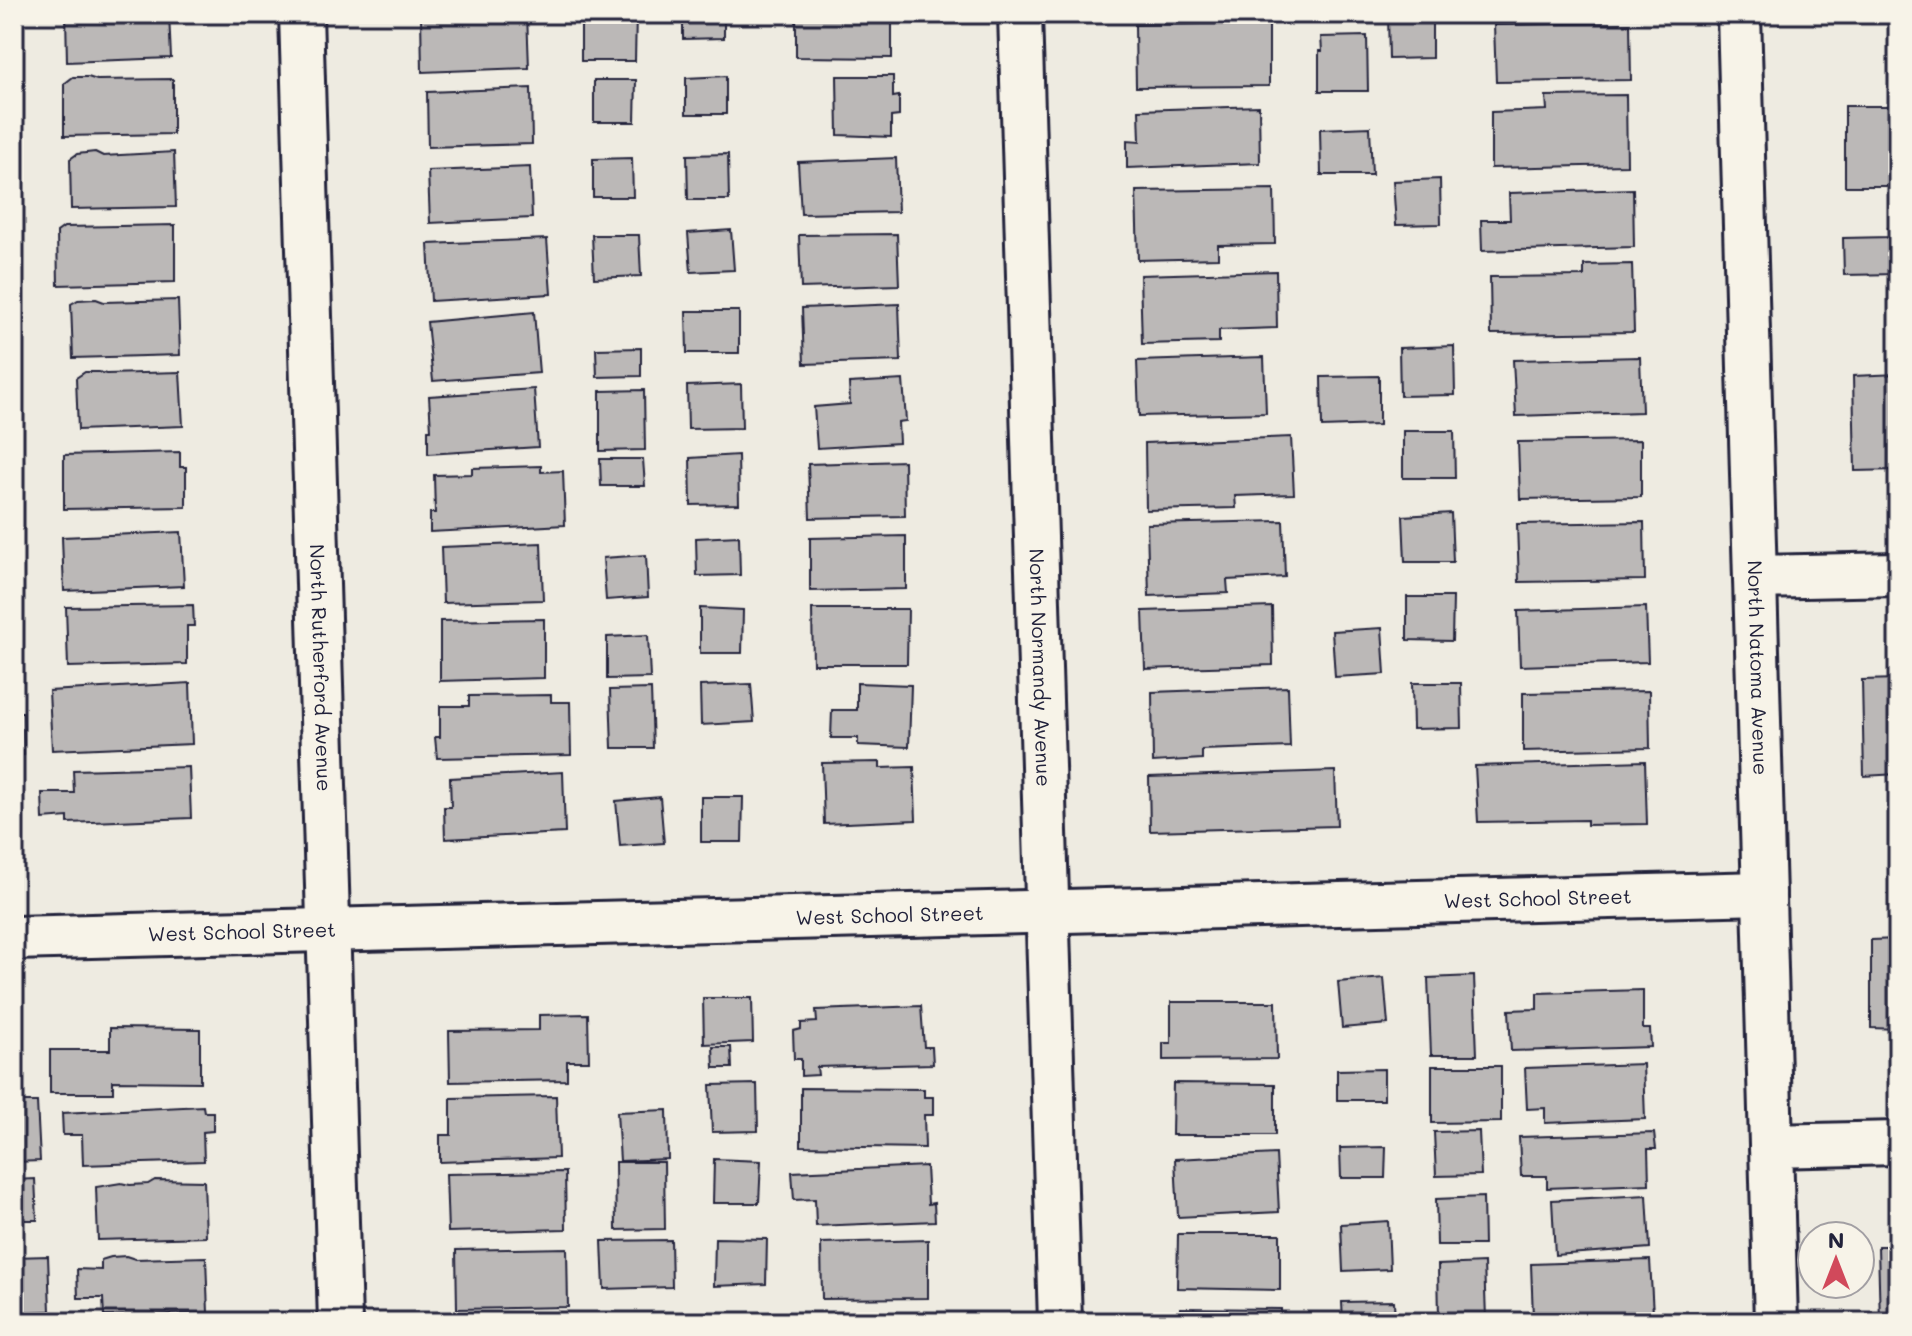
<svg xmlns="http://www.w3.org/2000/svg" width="1912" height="1336" font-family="Mali,sans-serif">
	<rect width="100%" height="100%" fill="#eeebe1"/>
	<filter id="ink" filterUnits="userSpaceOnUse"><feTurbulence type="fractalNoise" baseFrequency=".0125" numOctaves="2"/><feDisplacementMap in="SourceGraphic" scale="16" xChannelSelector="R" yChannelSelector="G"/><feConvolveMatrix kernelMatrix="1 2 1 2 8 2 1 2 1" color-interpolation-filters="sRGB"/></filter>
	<g filter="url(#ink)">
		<path fill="#bbb8b7" stroke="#22223b" stroke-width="2" d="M66 14H169L171 58 67 62Z
			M482 14H527L529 68 422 72 421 16Z
			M581 14H636L635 61H581Z
			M683 14H724V38L683 39Z
			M796 14H892V58L796 57Z
			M1388 14H1432V58L1389 59Z
			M1269 23V86L1136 87 1135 25Z
			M1630 23 1631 80 1496 82 1494 25Z
			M1367 36 1368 91H1319V51H1322L1321 37Z
			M726 76V114H686V78Z
			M837 76H893V97L899 96V116L891 117V137L838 135Z
			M73 77H88L97 80 173 79V134L64 136V84Z
			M594 80H636L635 122H594Z
			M531 88 532 144 428 147 427 92Z
			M1626 95 1627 165 1491 168V112L1547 110 1546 96Z
			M1259 106 1260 163 1127 168V140L1140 141 1139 110Z
			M1845 106H1898V186H1845Z
			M1370 127 1372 175H1321L1320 129Z
			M95 152 103 156 174 152 176 207 71 209 70 159 77 154Z
			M728 154 729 200H688L687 155Z
			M632 158 633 197H593V159Z
			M896 158 898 212 801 214 798 162Z
			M530 167 532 218 430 223 428 171Z
			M1440 179 1441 224 1396 225 1393 181Z
			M1274 189 1275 244 1218 245V258L1138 260 1136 191Z
			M1633 189 1634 247 1482 251 1481 220H1510L1509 193Z
			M175 225V282L58 285 57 232 64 227Z
			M14 227H17L18 289H14Z
			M1898 227V274L1844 275 1843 238 1890 237 1888 228Z
			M731 230 734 270 691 272 688 233Z
			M897 234 899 285 801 288 799 235Z
			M592 235H639L641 276 594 278Z
			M547 239 551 294 431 301 428 244Z
			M1632 264 1634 332 1491 334 1490 277 1584 276V265Z
			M1276 271 1277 328 1219 330V342L1142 344 1140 275Z
			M96 299 104 302 178 300 180 355 73 358 71 304 78 300Z
			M899 304 901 361 804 364 802 308Z
			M686 311H739V353H687Z
			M534 312 539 373 433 381 427 322Z
			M1454 346 1455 395 1400 396 1399 348Z
			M641 348V376L597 377 596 349Z
			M1264 357 1266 413 1139 416 1137 361Z
			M1640 357 1642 412 1516 416 1513 360Z
			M85 372H99L106 374 180 372 183 426 78 430 76 378Z
			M1898 374V470L1855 471 1853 376Z
			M1379 376V425L1322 427 1321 377Z
			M903 380 906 421 898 422 899 443 817 448 814 407 850 404 849 383Z
			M741 384 742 428 688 429 687 386Z
			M534 389 538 447 428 454V430H431L429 396Z
			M644 390 645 450 600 451V391Z
			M1403 431H1454L1455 478H1403Z
			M1291 437 1294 494 1235 496 1236 508 1146 510 1145 443Z
			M1641 440V497L1520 499 1518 442Z
			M180 452V467H186V507L64 509V455Z
			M738 455 739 504 691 505 690 458Z
			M600 459H643L645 486H601Z
			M904 461 905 516 810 518 808 464Z
			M541 466V472L563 471 565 525 430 532V513H435L434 475 472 474V468Z
			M14 481H18L20 525H14Z
			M1451 513 1453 562H1405L1403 516Z
			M1283 521 1285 577 1227 580 1228 593 1149 596 1147 524Z
			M1644 522 1645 580 1519 582 1517 524Z
			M14 531H18V572H14Z
			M181 532 184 586 64 591 62 537Z
			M739 536 740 575 697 576 696 538Z
			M906 536V589L810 591V538Z
			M541 543 543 600 443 603 441 547Z
			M646 555 648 597 606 600 603 558Z
			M1407 597H1453L1452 641 1407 640Z
			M14 605H21V647H14Z
			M193 605 194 626H187V664L68 667 66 607Z
			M1272 607 1273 665 1145 669 1143 611Z
			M1646 607 1648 662 1520 666 1518 611Z
			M700 608 743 610 742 653H700Z
			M812 609H908L907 664H813Z
			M544 619V678L440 681V621Z
			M1382 628 1385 674 1335 677 1332 631Z
			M648 635 650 678 607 679V637Z
			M1898 679V774L1864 776 1862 680Z
			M190 683 192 744 52 750 49 691Z
			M857 683 911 685 909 747 858 745V738H831L832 710H857Z
			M1412 683H1461L1462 728 1413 729Z
			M751 684 754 722 701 725 700 686Z
			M1288 687 1290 747 1202 750V759L1153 762 1152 692Z
			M651 689 653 748H612L610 690Z
			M1649 691 1650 748 1523 751V693Z
			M551 695V702H570L571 755 437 758 435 737H440V706H469V696Z
			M14 712H23L24 755 14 756Z
			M1645 761 1647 824 1587 825V820L1478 822 1475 766Z
			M880 762V768L914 767 916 820 824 824 822 763Z
			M189 767 191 818 68 823V817L43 819 42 793H74L73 770Z
			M1335 771 1337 826 1150 831 1149 777Z
			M563 772 565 833 445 839 444 807H451L450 778Z
			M660 797 664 843 620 846 616 801Z
			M701 797H743L742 842H701Z
			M14 815H22L23 858H14Z
			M1898 939V1029L1871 1028V940Z
			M1474 976 1477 1055H1431L1428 978Z
			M1384 978 1388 1024 1342 1028 1338 982Z
			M1643 990V1029H1650L1651 1047 1511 1051 1509 1010 1537 1009V993Z
			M703 998H752L753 1042 704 1044Z
			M1171 1002H1276L1277 1059 1163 1060V1043H1171Z
			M921 1006 924 1047H932L933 1064 817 1067 818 1075 801 1076V1059H794L793 1031 801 1029V1023L817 1022 816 1010Z
			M588 1014 589 1061H567V1080L450 1082 449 1031 539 1030V1015Z
			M110 1028 200 1029V1082L113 1081V1093H50V1050H110Z
			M713 1047H731L732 1068H714Z
			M1643 1064 1645 1119 1545 1123V1108L1527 1109 1525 1068Z
			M1432 1066H1501V1122L1432 1123Z
			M1384 1069V1100H1337V1070Z
			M1173 1083 1275 1084V1135H1172Z
			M757 1084 758 1131 712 1132 710 1085Z
			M801 1088 924 1089V1097H933V1115H924L925 1148 801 1146Z
			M556 1096 558 1158 440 1162V1135H451V1098Z
			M14 1102H37L40 1161 14 1162Z
			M203 1106 204 1112H213V1131L203 1132 204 1161 83 1165 82 1135H63L62 1113Z
			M667 1110 668 1159 620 1161 617 1112Z
			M1479 1131 1481 1175 1436 1176 1434 1132Z
			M1654 1133 1656 1149H1648L1649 1184 1547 1188V1176H1521L1519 1137Z
			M1386 1147 1385 1178H1341L1340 1148Z
			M1276 1154 1279 1212 1178 1217 1175 1159Z
			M714 1159 761 1161 759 1203H713Z
			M615 1162H664L665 1229 616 1230Z
			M926 1166 928 1204 934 1203 935 1221 816 1226 815 1199 794 1200 792 1172Z
			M565 1172 566 1229 448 1232 446 1174Z
			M35 1179 37 1220H14V1180Z
			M155 1180 204 1181 206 1237 98 1240 96 1187 121 1183 130 1185 148 1184Z
			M1647 1195 1650 1248 1555 1255 1552 1200Z
			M1483 1197 1484 1245H1437L1436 1199Z
			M1388 1221 1390 1269 1343 1271 1341 1224Z
			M1178 1234H1280V1290L1177 1288Z
			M715 1238 767 1239 766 1284 714 1286Z
			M671 1240 672 1287 604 1289 602 1241Z
			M928 1240V1298L822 1299 821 1243Z
			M1878 1246H1898V1322H1880Z
			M567 1248 568 1307 457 1309 456 1250Z
			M48 1256 50 1311 14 1313V1257Z
			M126 1256 135 1259 206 1257 208 1313 104 1316 103 1298H78L77 1269 101 1270V1260L111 1257Z
			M1650 1260 1653 1314 1533 1317 1531 1264Z
			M1484 1263 1486 1318 1439 1319 1438 1265Z
			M1394 1301 1395 1322H1343L1342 1302Z
			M1180 1308 1281 1309V1322H1180Z
			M669 1314 670 1322H623V1315Z
			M765 1314V1322H719V1315Z
			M929 1317 930 1322H820V1319Z"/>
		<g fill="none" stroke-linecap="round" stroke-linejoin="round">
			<g stroke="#22223b" stroke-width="48">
				<g id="minor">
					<path id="s1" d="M301 14 340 1322"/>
					<path id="s2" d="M1020 14 1060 1322"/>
					<path id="s3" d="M1739 14 1776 1322"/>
					<path d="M1755 577 1898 574"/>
					<path id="s4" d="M14 938 1764 893"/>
					<path d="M1771 1146 1898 1143"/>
				</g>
			</g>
			<use href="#minor" stroke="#f7f3e8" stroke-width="42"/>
		</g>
	</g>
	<g text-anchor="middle" stroke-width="7" stroke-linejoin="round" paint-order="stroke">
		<g font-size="20" fill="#22223b" stroke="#f7f3e8">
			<text dy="7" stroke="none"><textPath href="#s1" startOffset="654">North Rutherford Avenue</textPath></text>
			<text dy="7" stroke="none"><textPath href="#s2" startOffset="654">North Normandy Avenue</textPath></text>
			<text dy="7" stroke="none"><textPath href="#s3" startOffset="654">North Natoma Avenue</textPath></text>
			<text dy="7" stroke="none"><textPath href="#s4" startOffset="1524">West School Street</textPath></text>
			<text dy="7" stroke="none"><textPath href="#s4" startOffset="876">West School Street</textPath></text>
			<text dy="7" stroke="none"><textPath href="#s4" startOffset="228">West School Street</textPath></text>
		</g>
	</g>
	<rect width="1912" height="1336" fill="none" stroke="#f7f3e8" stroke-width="48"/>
	<rect x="24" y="24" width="1864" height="1288" fill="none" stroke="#22223b" stroke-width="3" filter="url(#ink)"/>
	<g transform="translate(1836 1260)"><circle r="38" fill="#f7f3e8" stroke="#a29fa3" stroke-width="2"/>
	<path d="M0-6L14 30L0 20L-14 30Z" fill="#d1495b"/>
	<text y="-12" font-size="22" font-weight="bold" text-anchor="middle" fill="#22223b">N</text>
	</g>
</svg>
